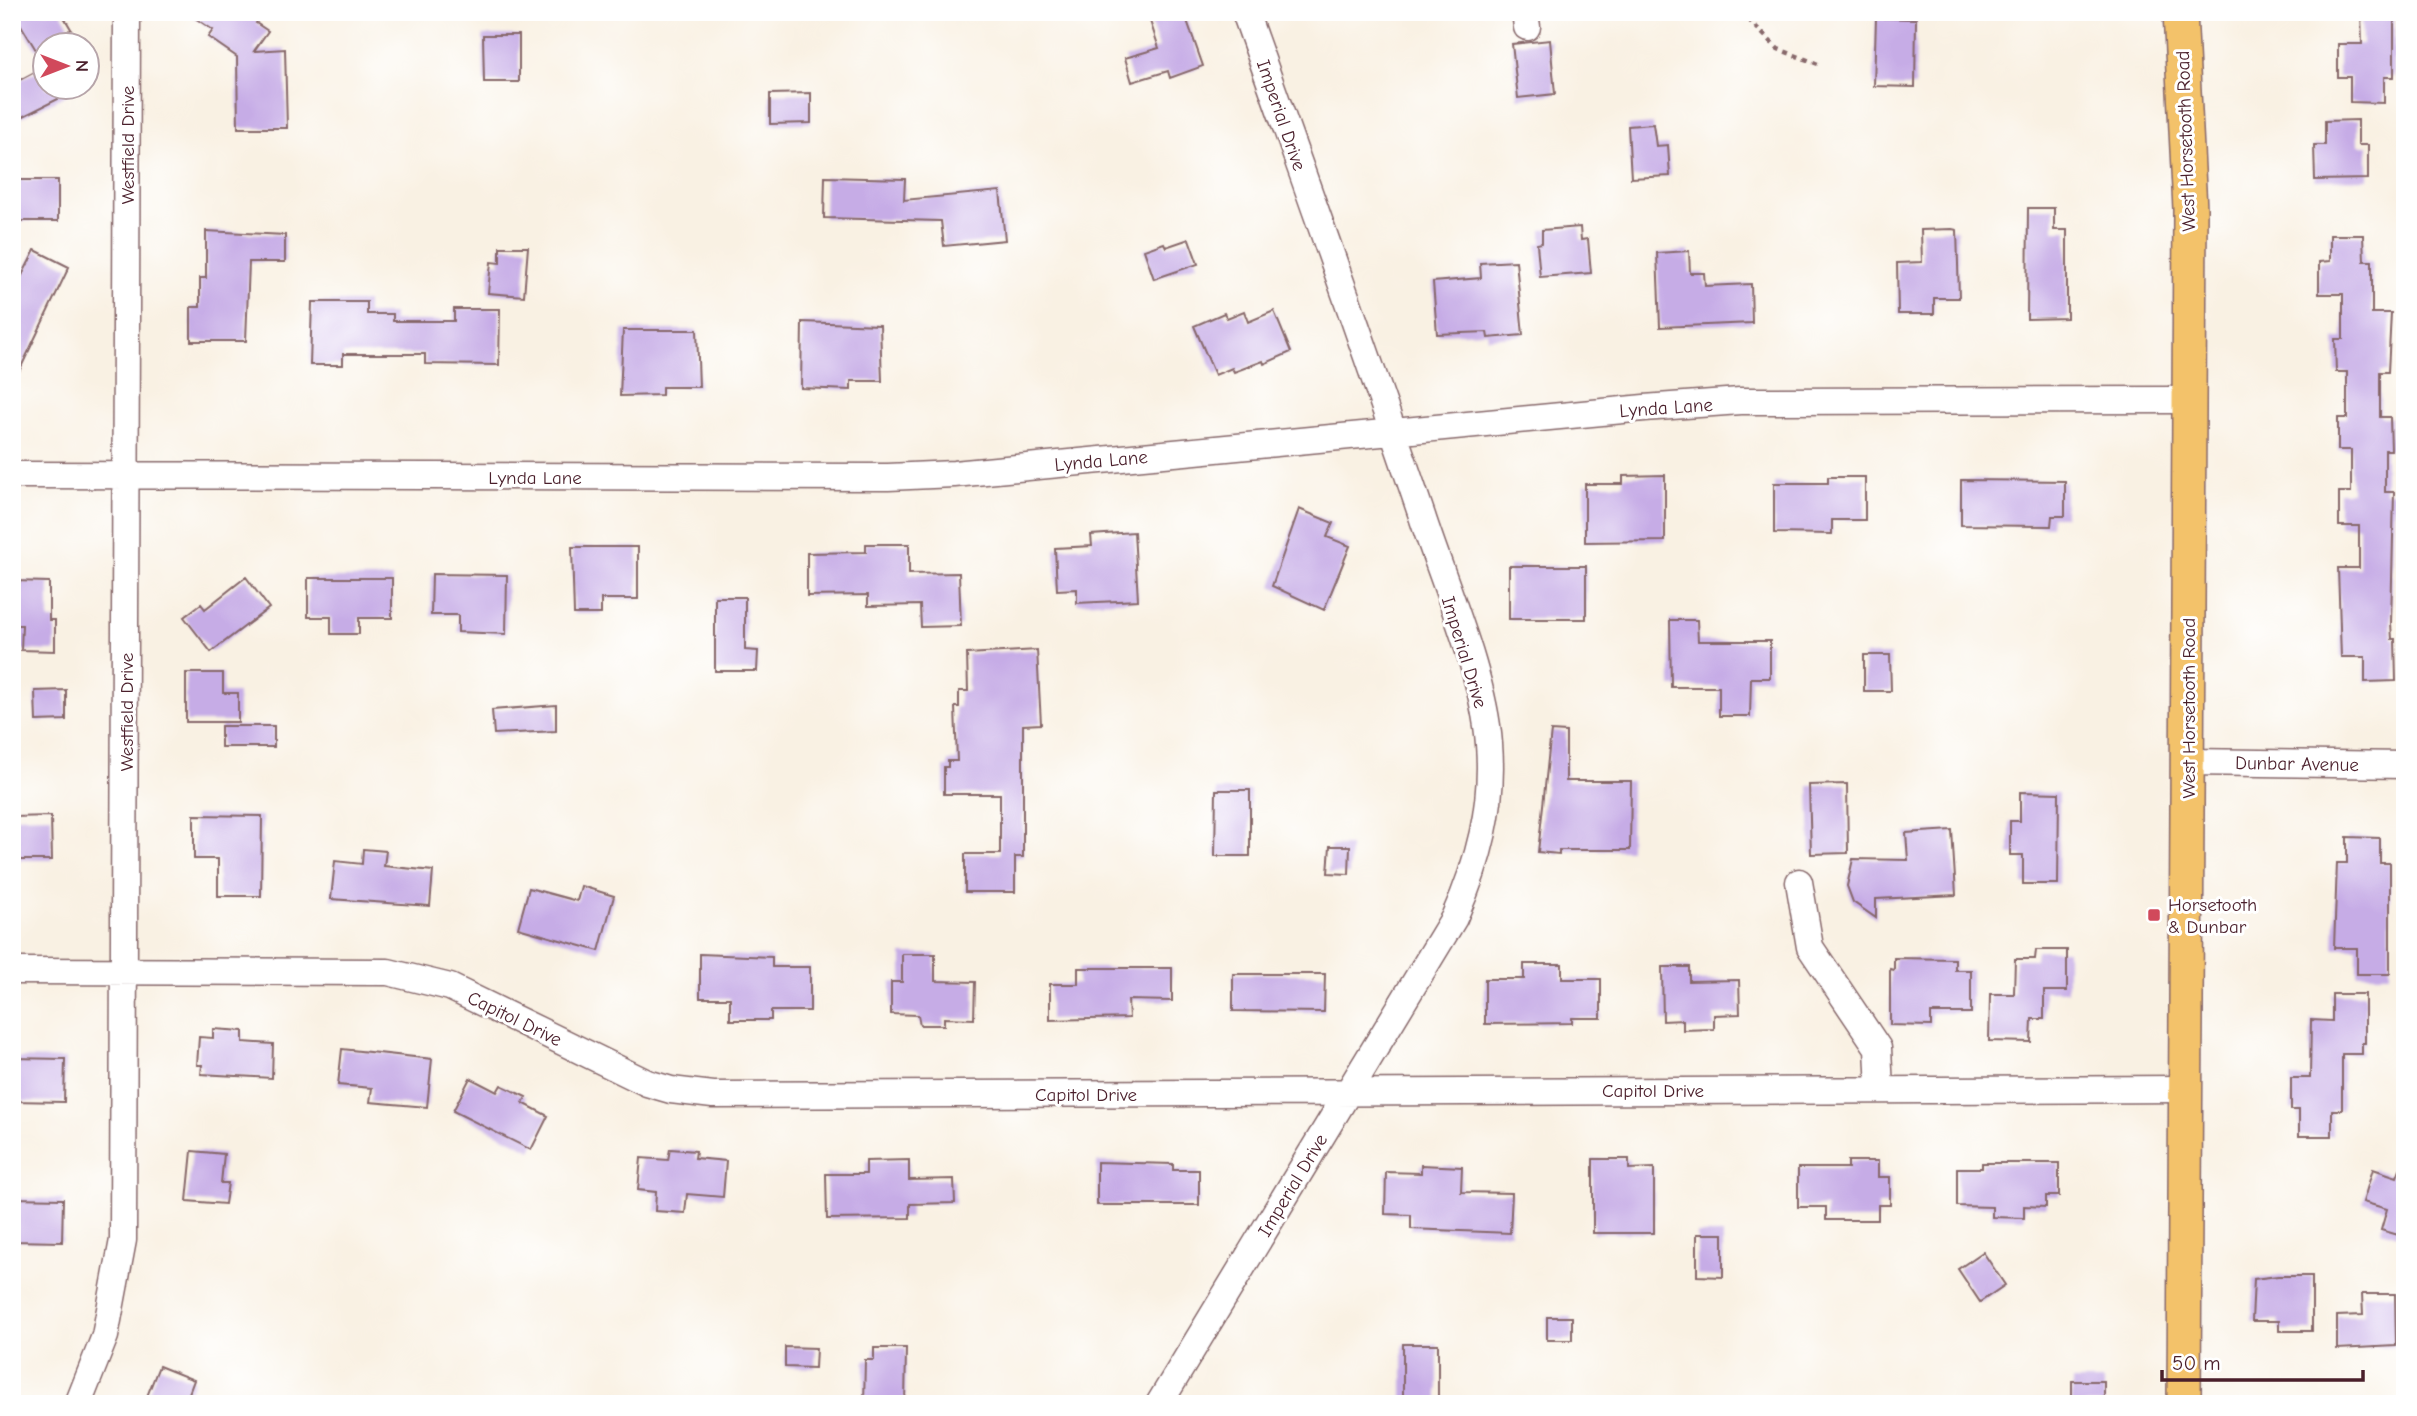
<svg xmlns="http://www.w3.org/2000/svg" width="2417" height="1416" font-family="'Comic Neue',sans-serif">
	<rect width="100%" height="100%" fill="#fff"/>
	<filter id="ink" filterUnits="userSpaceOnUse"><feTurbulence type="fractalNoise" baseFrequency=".0143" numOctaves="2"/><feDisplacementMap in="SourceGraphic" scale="14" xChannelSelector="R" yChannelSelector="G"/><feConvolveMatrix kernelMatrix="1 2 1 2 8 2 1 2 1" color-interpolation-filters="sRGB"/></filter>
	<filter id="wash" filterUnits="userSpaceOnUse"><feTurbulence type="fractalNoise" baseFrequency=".00686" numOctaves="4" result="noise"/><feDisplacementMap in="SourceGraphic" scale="28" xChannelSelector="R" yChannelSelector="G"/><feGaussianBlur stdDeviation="1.57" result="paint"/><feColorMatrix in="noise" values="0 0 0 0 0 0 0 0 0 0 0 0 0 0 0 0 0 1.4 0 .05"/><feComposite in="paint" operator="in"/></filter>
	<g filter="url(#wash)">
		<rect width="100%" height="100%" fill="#f9f1e3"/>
		<g id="blocks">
			<path fill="#c6ace6" d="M13 12H61L71 29 36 50Z
				M186 12H264L256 23 268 31 254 51 285 49 287 128H238L237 57 208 37 213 30Z
				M1165 12H1184L1203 66 1170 78 1168 71 1132 82 1125 58 1159 48 1149 18Z
				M2361 12H2394V77H2384V103L2350 102V77H2338V44H2362Z
				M1876 18 1916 19 1915 87 1874 86Z
				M483 35H519V82H484Z
				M1550 40 1555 94 1518 98 1512 44Z
				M46 66V88H80L12 122V84Z
				M811 93V123L770 124V94Z
				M2358 120V145H2368V179L2315 180 2314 145H2325V121Z
				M1653 124 1656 146 1668 145 1670 176 1631 178 1628 126Z
				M825 177 905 179 904 200 1000 191 1005 240 944 246 941 221 824 218Z
				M12 180H58V221H12Z
				M2028 208H2054V230H2067V318L2027 319Z
				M1580 227 1581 240 1588 239 1591 273 1540 277 1537 244 1542 243V230Z
				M1952 229 1957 230 1959 298H1934V314H1898L1897 263 1922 262 1921 230Z
				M206 231 285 235V262H249L246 341H191V307H200V278H206Z
				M2330 235H2363L2364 261H2372V313H2391L2388 372H2380V417H2390L2391 450H2385V492H2394L2391 624 2392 639H2395L2396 681 2365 682V657H2341L2338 568H2359V526H2339V492H2351V450H2338V418H2347V372H2336L2335 339H2343V294H2319V262L2330 261Z
				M1189 239 1198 264 1154 279 1144 250 1164 243 1166 247Z
				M500 247H528L524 296 488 293 491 262 500 263Z
				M35 250 69 267 12 386V295Z
				M1689 251 1690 273H1704L1705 286 1751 284 1752 323 1660 327 1657 253Z
				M1516 261 1523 335 1488 338 1487 332 1437 334 1433 282 1481 278 1480 263Z
				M312 302H367V314H393V321H454V309H500L499 365 425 364V354H343V365H310Z
				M1244 311 1248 322 1274 311 1291 352 1264 364 1263 361 1234 372 1232 368 1215 375 1194 326 1224 313 1227 318Z
				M802 322 880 325 882 381H851V390L801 388Z
				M623 330H697L699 387H662V395L620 396Z
				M1665 475V541L1585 542V484H1623V476Z
				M1828 477H1865V520H1832V534L1774 533V483H1828Z
				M1961 480 2065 481V516H2052L2051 526 1961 525Z
				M1299 509 1333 523 1327 537 1350 546 1324 610 1272 586Z
				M1134 532 1138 600 1077 603V589L1057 590 1055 548 1092 546 1091 535Z
				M866 544H909V574L959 573 961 626 921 627 920 605 868 606V595L807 596V553L866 552Z
				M572 547H638V599H601V614H574Z
				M1509 566H1586V619H1509Z
				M432 574 507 575 506 634 458 632V615H431Z
				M246 577 269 608 211 652 184 617 201 604 205 609Z
				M308 578H392V618H359V634H331V617H308Z
				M12 581 49 582V620H55V651L21 650 22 625H12Z
				M715 597H745V650L758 651 757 671H715Z
				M1670 620H1697L1698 641H1770V678H1751L1750 716H1719V687H1671Z
				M1037 650 1041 724 1023 725V857H1015V892H965V854H1000V794H944V767H948V761H957L955 707H959V691H968L967 654Z
				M1864 655H1890L1891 691H1864Z
				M186 673H223V693H238V722H186Z
				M66 690V720L36 721 35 691Z
				M556 705V731L494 734 492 710Z
				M221 726H274V747H221Z
				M1551 731 1566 732V781H1631L1630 850H1559V854L1538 852Z
				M1847 784 1848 853 1811 854 1809 785Z
				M1216 790H1250V856H1215Z
				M2020 792 2059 793 2058 884H2023V855H2010V821H2020Z
				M194 815 262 816 261 896H218V859H194Z
				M51 816 52 860H12V817Z
				M1952 830 1956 895 1876 899V918L1853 902 1847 886 1853 859 1908 860 1906 833Z
				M2347 837 2380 838V863H2390V974H2357V948H2334L2337 863H2347Z
				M1330 846H1350L1349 874 1328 873Z
				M363 849 386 851 384 866 433 871 430 906 331 899 335 861 362 864Z
				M581 886 614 896 599 951 518 928 529 888 577 901Z
				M2036 950H2067V991H2044V1019H2032L2031 1042 1989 1041 1990 994H2014L2015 959H2035Z
				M700 954 772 957V967H810V1011H771V1020H730V998H700Z
				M902 954H935V981L975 982 974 1019 944 1018V1025H920L918 1015 891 1014V982H902Z
				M1894 958 1955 959V970H1971V1013H1931V1026L1890 1025V969L1894 970Z
				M1524 964H1562V979H1601V1018H1572V1023L1485 1024V979H1524Z
				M1662 967H1689V981L1739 980 1740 1014 1714 1015V1029L1683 1030V1020L1663 1021Z
				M1078 968H1172V1001L1128 1000 1129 1018 1050 1020V984H1078Z
				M1233 974H1325L1324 1012 1233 1011Z
				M2332 994H2365V1043H2362V1054H2342V1110H2332V1136H2299V1110H2291V1078H2310L2311 1020 2332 1021Z
				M213 1029 243 1031V1042L273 1044 272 1078 201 1074 202 1065H197L199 1037 213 1038Z
				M342 1049 432 1059 427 1107 370 1102 372 1088 338 1085Z
				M12 1058 65 1059 64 1102 12 1101Z
				M470 1078 497 1092 501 1085 526 1097 523 1103 548 1116 531 1150 453 1111Z
				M670 1149 696 1151 695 1158 726 1161 723 1197 687 1194 685 1213 655 1211 656 1192 638 1190 641 1158 668 1160Z
				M192 1151 224 1154 221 1183H228L225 1204 187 1201Z
				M1593 1159H1629V1169L1654 1168V1233H1593Z
				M909 1160V1180L954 1179 955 1203 910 1204V1218L827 1219 826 1174H866V1161Z
				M1848 1161H1878V1177H1890V1205H1878V1220H1826V1207H1798V1168H1848Z
				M1097 1162 1173 1164V1170H1199V1205H1097Z
				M1982 1163H2059V1196H2046V1207L2024 1206V1218L1992 1217V1207L1957 1206V1168H1982Z
				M1421 1165 1462 1167 1461 1192 1512 1193 1510 1233 1411 1229V1215L1385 1214 1386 1172 1421 1173Z
				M2373 1169 2397 1177 2400 1169 2405 1170V1237L2381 1230 2387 1209 2363 1202Z
				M12 1198 63 1199 62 1242 12 1241Z
				M1697 1234H1723V1277L1697 1276Z
				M1983 1252 2005 1285 1980 1302 1958 1269Z
				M2278 1276H2312V1331H2279V1321H2252L2254 1279Z
				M2362 1294H2395L2396 1346 2337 1349V1316L2363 1315Z
				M1547 1317H1572V1340H1547Z
				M1403 1344H1438V1404H1403Z
				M785 1347 816 1348 815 1368 785 1367Z
				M874 1348H906L905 1404H864L865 1360H874Z
				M159 1366 194 1380 185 1404H144Z
				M2072 1381H2104V1404H2072Z"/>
		</g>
	</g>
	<g filter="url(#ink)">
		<use href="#blocks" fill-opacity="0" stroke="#87686b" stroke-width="2"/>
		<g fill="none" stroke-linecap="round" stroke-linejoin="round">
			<g stroke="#87686b" stroke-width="29">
				<path id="minor" d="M1525 12 1527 27
					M12 475 888 477 954 474 1644 408 1740 401 2188 400
					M2188 762 2405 765
					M1799 882 1810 947 1878 1048 1880 1090
					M12 971 388 972 450 987 647 1083 671 1090 713 1095 2186 1089
					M78 1404 105 1336 123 1240 127 12
					M1159 1404 1454 918C1479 862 1494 806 1489 744 1484 674 1444 584 1422 516 1365 348 1305 180 1245 12"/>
			</g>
			<g stroke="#87686b" stroke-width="36">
				<path id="major" d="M2180 12 2190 209 2184 1404"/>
			</g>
			<path stroke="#87686b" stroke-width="4.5" stroke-dasharray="5 5" stroke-linecap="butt" d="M1741 12 1778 49 1818 64"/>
			<use href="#minor" stroke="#fff" stroke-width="26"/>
			<use href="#major" stroke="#f3c26a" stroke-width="33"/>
		</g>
	</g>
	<rect fill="#d1495b" stroke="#fff" stroke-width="2.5" x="2147" y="908" width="14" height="14" rx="3.5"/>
	<g text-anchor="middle" stroke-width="6" stroke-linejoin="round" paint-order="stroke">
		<g font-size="19" fill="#4a1f2b" stroke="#fff">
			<text transform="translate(1282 115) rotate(71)" y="7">Imperial Drive</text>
			<text transform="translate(2185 141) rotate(-92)" y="7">West Horsetooth Road</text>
			<text transform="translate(127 145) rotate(-90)" y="7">Westfield Drive</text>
			<text transform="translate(1666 407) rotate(-4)" y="7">Lynda Lane</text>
			<text transform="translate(1101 460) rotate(-5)" y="7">Lynda Lane</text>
			<text x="535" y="484">Lynda Lane</text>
			<text transform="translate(1465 652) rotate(73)" y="7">Imperial Drive</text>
			<text transform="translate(2188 708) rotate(-90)" y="7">West Horsetooth Road</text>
			<text transform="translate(126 712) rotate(-90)" y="7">Westfield Drive</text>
			<text transform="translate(2297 763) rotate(1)" y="7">Dunbar Avenue</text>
			<text transform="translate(515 1018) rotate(26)" y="7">Capitol Drive</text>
			<text x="1653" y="1097">Capitol Drive</text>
			<text x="1086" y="1101">Capitol Drive</text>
			<text transform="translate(1292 1185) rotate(-59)" y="7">Imperial Drive</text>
		</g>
		<g font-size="19" fill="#4a1f2b" stroke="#fff" text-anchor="start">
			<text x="2168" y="911">Horsetooth<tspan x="2168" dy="22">&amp; Dunbar</tspan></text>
		</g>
	</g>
	<rect width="2417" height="1416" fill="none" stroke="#fff" stroke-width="42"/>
	<g transform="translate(66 66) rotate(90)"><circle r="33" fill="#ffffff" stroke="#b7a5aa" stroke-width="2"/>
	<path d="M0-5L12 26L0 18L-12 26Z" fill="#d1495b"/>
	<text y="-10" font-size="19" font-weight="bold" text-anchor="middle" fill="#4a1f2b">N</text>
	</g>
	<path d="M2162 1370v10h201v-10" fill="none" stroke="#4a1f2b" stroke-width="3.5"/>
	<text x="2172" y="1370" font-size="21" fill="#4a1f2b" stroke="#ffffff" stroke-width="5" paint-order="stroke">50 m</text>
</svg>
